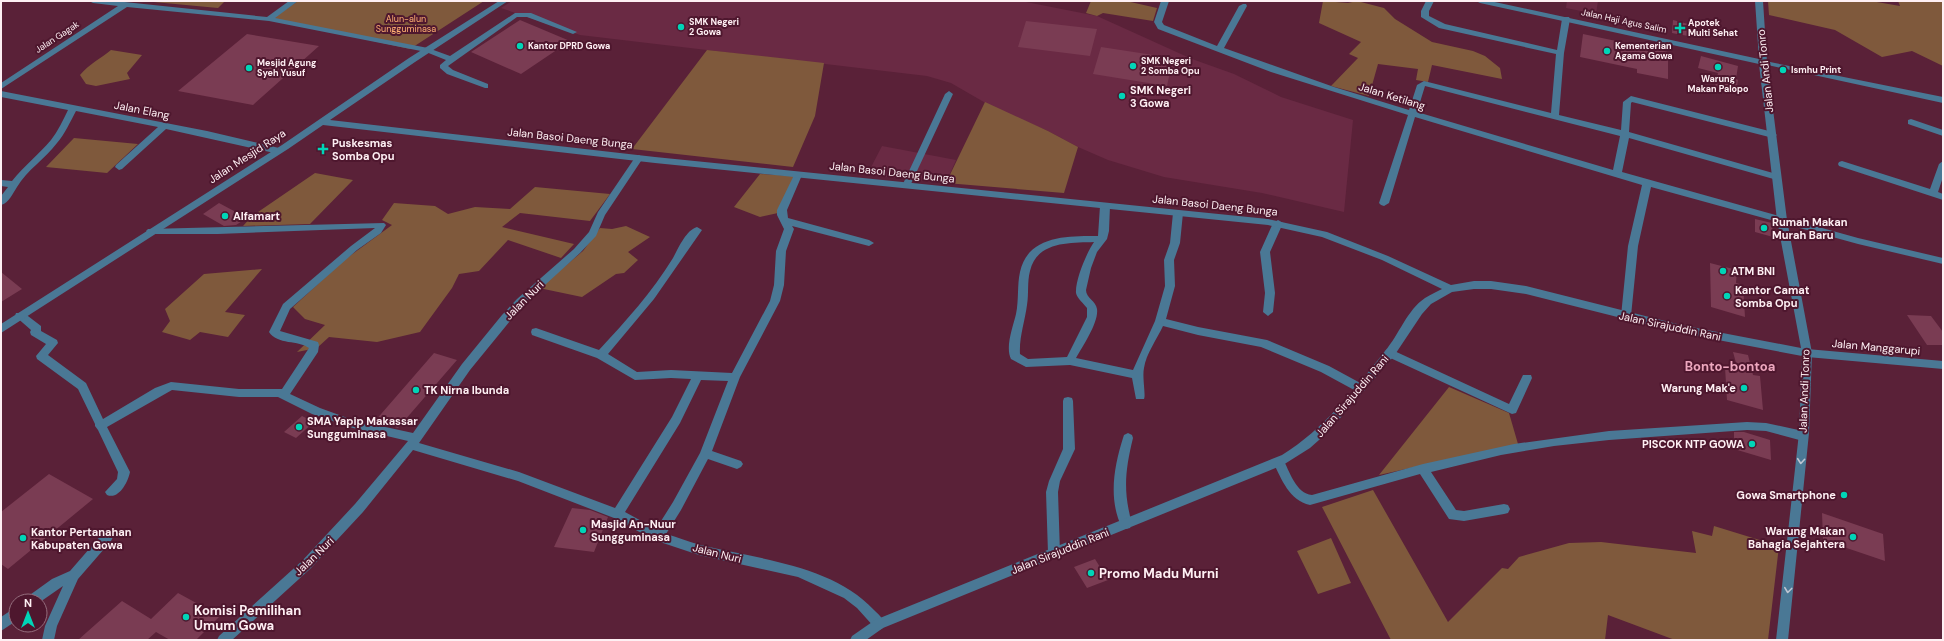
<svg xmlns="http://www.w3.org/2000/svg" width="1944" height="641" font-family="'DM Sans',sans-serif">
	<rect width="100%" height="100%" fill="#5a2138"/>
	<path fill="#6a2a44" d="M512 1H1021L1097 16 1192 59 1234 74 1281 97 1353 120 1344 212 1262 193 1164 177 1108 160 1078 147 1048 131 996 109 951 83 927 76 580 35 501 8Z
		M1567 1H1598L1596 14 1566 8Z
		M882 146 956 160 946 183 867 175Z"/>
	<path fill="#7f593c" d="M143 1H225L218 8Z
		M298 1H484L410 49 272 19Z
		M1091 1H1126L1157 8 1153 21 1103 13 1097 16 1086 13Z
		M1323 1 1348 3 1357 1 1384 8 1395 19 1432 42 1473 51 1485 56 1500 68 1502 79 1432 65 1428 82 1416 80 1418 69 1378 64 1369 96 1331 86 1358 58 1349 54 1361 42 1319 23Z
		M1768 1H1871L1900 6 1898 1H1943V66L1912 51 1882 57 1835 30 1769 15Z
		M111 50 142 55 127 73 130 79 96 86 86 84 80 75C89 64 100 59 111 50Z
		M707 50 824 63 815 116 793 167 632 149Z
		M985 102 1048 131 1078 147 1064 193 946 183Z
		M74 138 138 144 107 173 46 167Z
		M315 173 353 180 310 224 243 226 252 216Z
		M760 174 794 176 778 213 760 217 734 207Z
		M535 187 610 194 590 221 520 213 502 227 574 244 561 258 508 240 479 271 459 274 452 288 420 332 377 342 329 337 317 348 297 352 325 325 305 319 293 307 343 261 392 225 382 220 394 203 435 206 448 214 475 207 510 209Z
		M626 226 650 237 628 252 638 260 624 273 616 274 582 297 539 288 583 251 600 228 612 229Z
		M262 269 225 312 245 315 228 337 200 332 190 340 162 332 170 321 165 309 204 274Z
		M1449 387 1509 413 1518 444 1379 475Z
		M1373 490 1448 622 1502 568 1508 569 1519 557 1569 543 1601 542 1696 553 1692 531 1712 536 1714 526 1779 546 1768 640H1675L1608 615 1605 640H1391L1322 507Z
		M1331 538 1351 583 1318 594 1297 551Z"/>
	<path fill="#7a3c53" d="M520 20 570 41 521 74 471 52Z
		M1673 20 1688 24V36L1672 33Z
		M1026 21 1097 29 1090 56 1018 47Z
		M247 34 319 46 253 105 178 91Z
		M1583 34 1668 52V79L1637 73V69L1580 57Z
		M1101 47 1173 58 1167 86 1093 74Z
		M1701 56 1738 66 1736 79 1738 80 1736 93 1715 87 1718 73 1698 68Z
		M219 203 247 218 236 225 224 226 203 214Z
		M1755 219 1772 223 1773 237 1755 232Z
		M1710 263 1737 270 1736 283 1743 285 1745 317 1711 307Z
		M1 272 22 289 1 302Z
		M1907 315 1931 316 1943 332V345H1927Z
		M1733 352 1748 355 1753 375 1760 376 1763 410 1727 400 1725 367 1738 370Z
		M434 353 457 360 398 428 375 421Z
		M302 416 314 422 296 438 284 432Z
		M1734 432H1744L1770 440 1771 460 1734 449Z
		M49 474 93 499 8 569 1 564V512Z
		M572 508 590 510 608 517 594 552 554 547Z
		M1822 513 1883 534 1885 561 1823 540Z
		M1095 559 1108 580 1087 588 1074 567Z
		M178 593 220 616 196 640H170L156 632 147 640H78L122 601 151 619Z"/>
	<g fill="none" stroke-linecap="round" stroke-linejoin="round">
		<path fill="#4a7895" fill-rule="evenodd" d="M89 1H115L267 17 289 1H298L275 18 428 48 450 56 515 13H531L577 32 573 34 527 17H517L448 66 453 70 488 84V88H485L447 74 440 68V65L446 60 426 52 269 21 127 7 1 89V83L118 6 93 3Z
			M1161 1H1169L1162 22 1164 25 1217 46 1239 6 1243 4H1246L1247 6 1224 48 1334 87 1409 110 1417 85 1424 81 1551 113 1556 54 1439 28 1421 17V11L1426 1H1434L1429 11V16L1445 24 1557 50 1562 19 1563 17H1569L1570 19 1564 53 1559 115 1621 130 1623 102 1631 96 1773 132 1777 135 1773 138 1632 102 1631 103 1629 132 1780 175 1781 177 1777 180 1629 138 1622 172 1858 238 1943 258V264L1858 244 1651 187 1638 246 1631 316 1626 320 1622 319 1621 316 1628 246 1642 185 1415 117 1389 203 1384 206 1381 205 1379 203 1408 115 1271 72 1158 29 1154 22ZM1425 86 1620 136 1613 170 1417 112Z
			M1760 60 1943 97V103L1763 64H1760Z
			M1 91 207 131 279 148 283 151 279 154 166 129 122 169 119 170 115 167 116 165 158 127 76 111C70 122 65 134 57 143 45 159 27 170 17 187 13 193 9 203 1 205V196L8 187 1 186V180L12 181C24 166 39 154 51 140 58 131 63 120 68 110L1 97Z
			M949 91 953 94 910 186 909 188H903L902 186 945 94Z
			M1911 119 1943 130V136L1908 124V120Z
			M639 155 643 158 605 215 596 236 580 253 523 305 510 321 470 370 419 443 519 472 615 508 672 417 691 379 671 378 635 380 597 358 532 335 531 332 532 329 536 328 599 350C626 321 652 292 673 258 678 249 686 230 697 227L702 230 654 299 608 354 637 372 671 370 732 373 770 301 774 285 776 251 784 229 777 215V210L795 173H801L802 175 787 210 788 218 869 240 874 243 869 246 792 226 794 229 786 251 784 285 780 301 740 377 712 451 741 461 743 464 741 467 737 469 708 459 681 510 666 534C677 537 689 542 701 545 757 559 833 565 874 610 878 614 883 618 885 624L883 628 879 630 875 628 857 608 844 598 798 577 699 555 654 540 614 518 518 481 413 450 363 512 310 569 232 640H217L219 636 302 561 355 504 408 441 353 428 312 414 278 397H239L172 390 107 427 130 472C128 482 119 500 107 495L105 492 117 479 118 472 98 430 95 426V424L78 389 37 359 36 356 46 344 31 335 30 332 31 330 15 316 16 313H24L41 326V331L57 340 58 343 48 355 86 383 103 419 155 388 171 382 239 389H282L309 348C299 340 277 345 269 332L283 304 351 246 375 228 218 234H151L148 233 146 231 148 229 384 223 386 225 381 233 357 250 290 309 280 331 318 342 319 345 318 352 290 394 320 408 353 420 413 433 462 364 502 315 517 299 574 249 589 232 598 212 636 156ZM701 380 728 381 700 453 673 502 656 529 625 512 680 423Z
			M1842 161 1930 189 1939 164 1943 161V177L1938 192 1943 194V200L1839 166 1838 164 1839 162Z
			M1105 203 1110 206 1109 231 1107 239 1097 252 1091 268 1086 290C1086 298 1096 301 1097 309 1099 322 1083 346 1076 358L1133 370 1155 321 1165 286 1164 260 1170 243 1173 213 1178 210 1183 213 1180 243 1174 260 1175 286 1166 319 1198 327 1267 340 1329 366 1364 385 1365 388 1364 391H1356L1321 372 1261 347 1198 335 1163 326C1157 339 1146 354 1144 368 1142 377 1146 395 1144 399H1136L1132 378 1070 365 1026 367 1011 359C1005 347 1013 327 1016 314 1019 300 1017 285 1020 272 1028 235 1068 236 1098 236L1100 206ZM1094 242C1087 252 1075 280 1076 293 1077 298 1084 304 1087 308V317L1067 357 1028 359 1020 354C1019 337 1025 321 1027 305 1029 294 1027 282 1030 271 1037 241 1070 243 1094 242Z
			M1278 220 1283 223 1270 252 1275 293 1273 312 1268 316 1263 312 1265 293 1260 252 1273 223Z
			M1390 349 1509 404 1523 375H1531L1532 378 1516 413 1512 414 1386 356 1385 353 1386 350Z
			M1807 349 1943 361V369L1807 357 1803 356 1802 353 1803 350Z
			M1068 397 1072 398 1073 401 1075 449 1060 481 1058 492 1060 553 1058 557 1054 558 1050 557 1048 553 1046 492 1049 481 1063 449V401L1064 398Z
			M1747 422 1766 423 1803 431 1807 433 1808 436 1807 439 1803 441 1766 431 1747 430 1609 440 1554 446 1501 455 1431 472 1456 510 1464 511 1504 504 1508 505 1510 509 1508 513 1504 514 1464 521 1449 519 1420 474 1310 505C1289 500 1282 480 1273 462L1275 459 1279 457 1283 459C1289 470 1296 494 1312 495L1423 464 1514 444 1609 431Z
			M1128 433 1132 435 1133 438C1125 471 1123 491 1132 524L1130 528 1126 529 1122 528C1108 499 1114 467 1123 438L1124 435Z
			M107 532 111 533 113 537 111 541 78 579 57 626 54 640H42L45 626 63 586 40 602 25 601 27 597 52 579 70 571 103 533Z
			M16 607V621L1 631V617Z"/>
		<path fill="#4a7895" fill-rule="evenodd" d="M499 1H508L415 62 330 120 655 157 1268 219 1327 232 1388 256 1451 285 1474 281H1491L1526 286 1681 325 1801 348 1777 220 1759 64 1480 3 1476 1H1490L1759 59 1755 1H1763L1767 62 1787 220 1812 353 1809 433 1788 640H1776L1799 433 1802 356 1681 333 1526 294 1491 289H1474L1452 292 1431 304 1422 314 1394 356 1328 432 1310 448 1283 465 883 628 866 640H850L852 636 875 620 1282 455C1324 429 1355 389 1385 351 1399 335 1407 310 1425 298 1430 295 1436 292 1442 289L1382 260 1322 237 1268 225 655 163 323 125 288 149 1 333V324L282 145 409 58Z"/>
	</g>
	<defs><path id="oneway-chevron" d="M-2-3.5L2.5 0L-2 3.5" fill="none" stroke-width="1.6" stroke-linecap="round" stroke-linejoin="round"/></defs>
	<g stroke="#bfc5d2">
		<use href="#oneway-chevron" transform="translate(1801 461) rotate(95)"/>
		<use href="#oneway-chevron" transform="translate(1788 590) rotate(97)"/>
	</g>
	<g fill="#00d5b7" stroke="#4e172e" stroke-width="1.5">
		<circle cx="681" cy="27" r="4"/>
		<path d="M1678 22h4v4h4v4h-4v4h-4v-4h-4v-4h4z"/>
		<circle cx="520" cy="46" r="4"/>
		<circle cx="1607" cy="51" r="4"/>
		<circle cx="1133" cy="66" r="4"/>
		<circle cx="1718" cy="67" r="4"/>
		<circle cx="249" cy="68" r="4"/>
		<circle cx="1783" cy="70" r="4"/>
		<circle cx="1122" cy="96" r="4"/>
		<path d="M321 143h4v4h4v4h-4v4h-4v-4h-4v-4h4z"/>
		<circle cx="225" cy="216" r="4"/>
		<circle cx="1764" cy="228" r="4"/>
		<circle cx="1723" cy="271" r="4"/>
		<circle cx="1727" cy="296" r="4"/>
		<circle cx="1744" cy="388" r="4"/>
		<circle cx="416" cy="390" r="4"/>
		<circle cx="299" cy="427" r="4"/>
		<circle cx="1752" cy="444" r="4"/>
		<circle cx="1844" cy="495" r="4"/>
		<circle cx="583" cy="530" r="4"/>
		<circle cx="1853" cy="537" r="4"/>
		<circle cx="23" cy="538" r="4"/>
		<circle cx="1091" cy="573" r="4"/>
		<circle cx="186" cy="617" r="4"/>
	</g>
	<g text-anchor="middle" stroke-width="4" stroke-linejoin="round" paint-order="stroke">
		<g font-size="9" fill="#ffb073" stroke="#4e172e">
			<text x="406" y="22">Alun-alun<tspan x="406" dy="10">Sungguminasa</tspan></text>
		</g>
		<g font-size="9" fill="#feeff3" stroke="#4e172e">
			<text transform="translate(1624 21) rotate(12)" y="3">Jalan Haji Agus Salim</text>
			<text transform="translate(57 37) rotate(-33)" y="3">Jalan Gagak</text>
		</g>
		<g font-size="9" font-weight="bold" fill="#feeff3" stroke="#4e172e" text-anchor="start">
			<text x="689" y="25">SMK Negeri<tspan x="689" dy="10">2 Gowa</tspan></text>
			<text x="1688" y="26">Apotek<tspan x="1688" dy="10">Multi Sehat</tspan></text>
			<text x="528" y="49">Kantor DPRD Gowa</text>
			<text x="1615" y="49">Kementerian<tspan x="1615" dy="10">Agama Gowa</tspan></text>
			<text x="1141" y="64">SMK Negeri<tspan x="1141" dy="10">2 Somba Opu</tspan></text>
			<text x="257" y="66">Mesjid Agung<tspan x="257" dy="10">Syeh Yusuf</tspan></text>
			<text x="1791" y="73">Ismhu Print</text>
			<text x="1718" y="82" text-anchor="middle">Warung<tspan x="1718" dy="10">Makan Palopo</tspan></text>
		</g>
		<g font-size="11" fill="#feeff3" stroke="#4e172e">
			<text transform="translate(1765 71) rotate(-96)" y="4">Jalan Andi Tonro</text>
			<text transform="translate(1392 96) rotate(17)" y="4">Jalan Ketilang</text>
			<text transform="translate(142 110) rotate(11)" y="4">Jalan Elang</text>
			<text transform="translate(570 138) rotate(6)" y="4">Jalan Basoi Daeng Bunga</text>
			<text transform="translate(247 156) rotate(-33)" y="4">Jalan Mesjid Raya</text>
			<text transform="translate(892 172) rotate(6)" y="4">Jalan Basoi Daeng Bunga</text>
			<text transform="translate(1215 205) rotate(6)" y="4">Jalan Basoi Daeng Bunga</text>
			<text transform="translate(524 300) rotate(-45)" y="4">Jalan Nuri</text>
			<text transform="translate(1670 326) rotate(12)" y="4">Jalan Sirajuddin Rani</text>
			<text transform="translate(1876 347) rotate(5)" y="4">Jalan Manggarupi</text>
			<text transform="translate(1804 391) rotate(-88)" y="4">Jalan Andi Tonro</text>
			<text transform="translate(1352 396) rotate(-49)" y="4">Jalan Sirajuddin Rani</text>
			<text transform="translate(1060 551) rotate(-22)" y="4">Jalan Sirajuddin Rani</text>
			<text transform="translate(717 553) rotate(14)" y="4">Jalan Nuri</text>
			<text transform="translate(314 556) rotate(-44)" y="4">Jalan Nuri</text>
		</g>
		<g font-size="11" font-weight="bold" fill="#feeff3" stroke="#4e172e" text-anchor="start">
			<text x="1130" y="94">SMK Negeri<tspan x="1130" dy="13">3 Gowa</tspan></text>
			<text x="332" y="147">Puskesmas<tspan x="332" dy="13">Somba Opu</tspan></text>
			<text x="233" y="220">Alfamart</text>
			<text x="1772" y="226">Rumah Makan<tspan x="1772" dy="13">Murah Baru</tspan></text>
			<text x="1731" y="275">ATM BNI</text>
			<text x="1735" y="294">Kantor Camat<tspan x="1735" dy="13">Somba Opu</tspan></text>
			<text x="1736" y="392" text-anchor="end">Warung Mak'e</text>
			<text x="424" y="394">TK Nirna Ibunda</text>
			<text x="307" y="425">SMA Yapip Makassar<tspan x="307" dy="13">Sungguminasa</tspan></text>
			<text x="1744" y="448" text-anchor="end">PISCOK NTP GOWA</text>
			<text x="1836" y="499" text-anchor="end">Gowa Smartphone</text>
			<text x="591" y="528">Masjid An-Nuur<tspan x="591" dy="13">Sungguminasa</tspan></text>
			<text x="1845" y="535" text-anchor="end">Warung Makan<tspan x="1845" dy="13">Bahagia Sejahtera</tspan></text>
			<text x="31" y="536">Kantor Pertanahan<tspan x="31" dy="13">Kabupaten Gowa</tspan></text>
		</g>
		<g font-size="13" font-weight="bold" fill="#eda7be" stroke="#4e172e">
			<text x="1730" y="371">Bonto-bontoa</text>
		</g>
		<g font-size="13" font-weight="bold" fill="#feeff3" stroke="#4e172e" text-anchor="start">
			<text x="1099" y="578">Promo Madu Murni</text>
			<text x="194" y="615">Komisi Pemilihan<tspan x="194" dy="15">Umum Gowa</tspan></text>
		</g>
	</g>
	<rect width="1944" height="641" fill="none" stroke="#feeff3" stroke-width="4"/>
	<g transform="translate(28 613)"><circle r="19" fill="#4e172e" stroke="#946d7d"/>
	<path d="M0-3L7 15L0 10L-7 15Z" fill="#00d5b7"/>
	<text y="-6" font-size="11" font-weight="bold" text-anchor="middle" fill="#feeff3">N</text>
	</g>
</svg>
